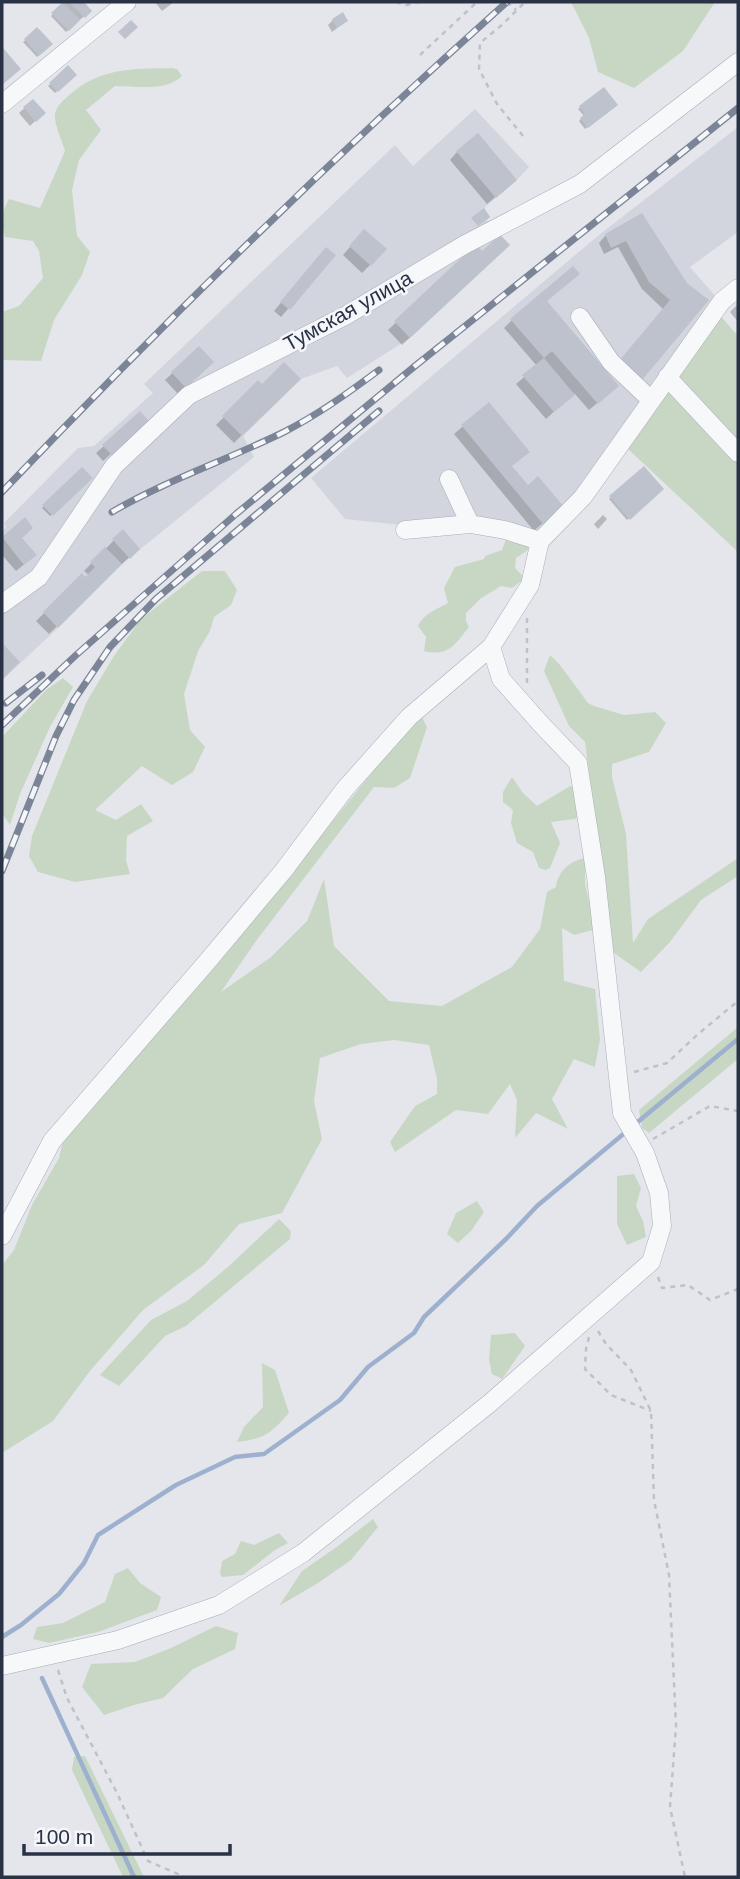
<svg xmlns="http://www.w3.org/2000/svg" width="740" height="1879" font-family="Helvetica,sans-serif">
	<rect width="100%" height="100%" fill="#e4e6ec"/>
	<path fill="#d2d5de" d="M475 109 529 167 517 180 484 208 490 217 487 220 510 245 410 338 347 378 337 366 301 379 243 436 254 457 122 564 58 628 2 680V533L6 527 4 523 78 448 94 446 153 393 144 384 395 145 413 166Z
		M738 127V232L690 267 717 298 567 509 533 539 345 519 311 478 599 235Z"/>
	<path fill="#c8d7c4" d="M571 2H715L683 51 634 88 598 72 589 38Z
		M172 68 177 69 182 76C166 92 136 86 115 86L86 110 101 130 79 160 72 190 77 236 90 252 82 275 54 320 41 361 2 360V312L19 306 43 278 39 251 33 241 5 237C1 219 1 214 9 199L40 208 65 151C62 140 54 125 55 114 56 106 63 101 68 96 101 67 131 69 172 68Z
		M718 313 738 336V552L628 449Z
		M507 536 528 543V550L516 558 515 568 525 578 512 588 501 586 480 599 466 613V621L469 627C455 645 448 657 424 651L426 637 418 626C423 614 437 609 448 603L444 588 455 567 484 559 485 556 502 550Z
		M202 571H225L237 590 231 605 214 617 210 631 198 651 184 694 190 730 205 747 193 772 172 785 142 766 95 810 116 820 141 804 153 821 127 836 126 860 130 874 75 882 38 872 29 856 32 836 87 701 114 656 141 619Z
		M550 655 560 665 588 703 594 706 624 715 655 712 666 723 649 752 612 764V777L626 834 633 943 648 919 738 858V876L701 900 670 942 641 972 614 953 585 742 569 726 544 671Z
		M63 678 73 687 50 727 20 794 10 825 2 813V737L46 690Z
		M422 717 427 727 410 778 394 788 374 787 256 941 221 992 271 957 307 921 324 879 334 946 389 1001 442 1006 512 967 540 929 547 892 556 887C558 871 570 861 585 858V884L595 928 593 930 574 935 562 928 564 981 595 989 600 1039 595 1067 574 1059 552 1099 568 1129 536 1113 515 1138 517 1100 510 1084 488 1114 456 1110 395 1152 390 1142 415 1106 437 1094V1079L429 1045 394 1040 361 1044 320 1058 314 1101 322 1139 282 1213 239 1224 204 1265 143 1310 90 1371 53 1421 2 1453V1265L14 1250 32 1205 59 1158 63 1140 216 966 370 775 409 729Z
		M512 777 523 793 537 806 570 786 574 787 583 812 575 819 551 822 560 843 550 868 545 870 539 868 533 852 517 843 511 823 513 810 503 802V792Z
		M738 1027V1059L649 1133 642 1128 639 1110Z
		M634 1174 641 1188 636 1206 643 1221 646 1237 627 1245 617 1224V1176Z
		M477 1201 484 1212 471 1231 458 1243 447 1234 456 1213Z
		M279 1219 291 1231 290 1239 186 1326 165 1336 119 1386 100 1375 151 1320 187 1301 229 1266Z
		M515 1333 525 1346 502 1379 492 1374 489 1360 491 1335Z
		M262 1363 275 1370 289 1413C271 1433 265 1439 237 1442L244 1427 263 1407Z
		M373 1519 378 1527 351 1560 318 1583 279 1606 302 1571 338 1546Z
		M279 1533 288 1543 275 1550 243 1575 222 1577 220 1574 222 1561 235 1554 241 1541 254 1545Z
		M128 1568 140 1583 161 1597 157 1610 98 1632 49 1643 33 1639 37 1627 63 1623 105 1602 115 1574Z
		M216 1626 238 1633 235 1649 193 1669 163 1698 134 1705 104 1715 82 1687 91 1664 135 1662 171 1648Z
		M85 1756 144 1877H123L72 1770 74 1757Z"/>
	<path fill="#0003" d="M59 2H81L90 11 66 32 51 16 63 5Z
		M155 2H174L162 11Z
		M333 20 346 21 332 32 328 25Z
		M37 30 50 44 37 57 23 42Z
		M68 68 74 75 55 93 48 86Z
		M604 89 616 105 585 129 579 121 584 116 578 109Z
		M32 101 43 113 30 126 19 113Z
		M457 152 507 187 487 204 450 160Z
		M642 215 686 285 663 309 642 289 618 247 604 254 599 243 606 235Z
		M357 239 370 265 362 273 343 255Z
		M507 245 402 345 388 330 476 247 482 254Z
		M334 255 281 317 274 311 319 257Z
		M546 302 609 393 589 410 574 393 546 419 516 384 537 366 504 328 512 320Z
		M738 304V322L730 312Z
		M199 348 212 362 178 394 165 380Z
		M298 379 234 443 216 425 258 383 262 386Z
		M489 404 511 467 528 487 556 511 534 531 454 434Z
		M139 429 103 461 96 453 104 446Z
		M644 469 662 489 627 520 609 499Z
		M82 470 90 478 50 516 42 508Z
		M603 515 607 519 598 529 594 524Z
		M24 520 20 538 27 562 16 571 3 556 2 557V539Z
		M122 532 138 549 121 565 120 564 49 634 36 621 82 576 85 579 89 575 84 571Z"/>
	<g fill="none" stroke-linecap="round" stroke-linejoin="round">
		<path stroke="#9db1ce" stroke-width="4.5" d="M634 1125 738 1039
			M2 1637 21 1625 59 1594 84 1563 98 1535 176 1485 235 1457 264 1454 340 1400 368 1367 414 1333 424 1317 506 1239 537 1206 627 1131
			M42 1678 134 1877"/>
	</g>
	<path fill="#bdc2cd" d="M63 2 80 20 69 31 51 13Z
		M69 2H84L92 11 85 18Z
		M343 12 348 21 337 28 332 19Z
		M131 20 138 27 125 39 118 32Z
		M37 27 53 44 39 56 24 39Z
		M3 48 21 69 2 85V50Z
		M68 65 77 75 58 92 49 83Z
		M604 87 618 105 588 128 580 118 585 114 579 106Z
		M33 99 46 113 36 122 23 107Z
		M478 133 517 180 496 198 456 151Z
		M484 208 490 217 478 226 471 218Z
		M642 213 687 283 709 300 642 380 619 361 670 300 649 282 626 241 611 248 605 234Z
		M364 229 387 249 371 266 349 246Z
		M500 235 510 245 410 338 394 321 476 244 482 251Z
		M326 247 336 255 290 310 280 302Z
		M573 266 580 274 547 301 619 386 598 404 552 351 544 358 510 319Z
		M199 346 214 362 186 388 171 372Z
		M544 358 575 395 554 412 522 375Z
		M284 362 301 379 242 436 222 416 258 380 262 384Z
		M489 402 530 452 512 466 528 485 538 476 564 507 543 524 461 425Z
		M140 411 149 421 112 455 102 445Z
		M644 466 664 489 630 520 609 496Z
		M82 467 93 478 53 516 42 505Z
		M25 517 33 528 22 538 37 555 24 565 2 537Z
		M123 529 140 549 130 559 112 539Z
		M105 547 122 564 58 628 43 612 82 573 85 577 95 567 90 562Z
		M2 643 20 662 2 680Z"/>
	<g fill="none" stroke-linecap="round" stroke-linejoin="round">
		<g stroke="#a8acb7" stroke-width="19">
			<path id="minor" d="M2 104 127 2
				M580 317 611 362 651 400
				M667 377 738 453
				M449 479 470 524 505 530 540 541
				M405 530 470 524
				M2 604 39 577 114 466 189 395 345 316 464 245 580 184 738 62
				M2 1236 52 1141 206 963 284 870 344 790 409 717 491 647 530 585 540 541 583 497 722 301 738 288
				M2 1666 118 1640 219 1605 303 1553 490 1403 651 1262 662 1226 659 1193 645 1153 622 1113 596 877 578 763 540 723 501 679 491 647"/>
		</g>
		<path stroke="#bec1c8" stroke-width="2.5" stroke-dasharray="5 5" stroke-linecap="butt" d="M396 2 406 5 419 2
			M507 2 516 10
			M420 55 477 2
			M523 136 497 104 479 69 480 43 503 24 525 2
			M527 618V685
			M634 1072 667 1063 697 1035 738 1001
			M653 1139 710 1106 738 1111
			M658 1277 662 1288 688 1285 710 1300 738 1289
			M598 1331 606 1344 631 1370 651 1411 654 1500 669 1575 676 1726 670 1807 685 1877
			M589 1337 586 1349 585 1369 611 1395 651 1411
			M58 1670 67 1698 117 1793 148 1861 185 1877"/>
		<use href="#minor" stroke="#f7f8fa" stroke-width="18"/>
		<g stroke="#7c8497" stroke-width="7">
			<path id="rail" d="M2 492C164 322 332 158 507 2
				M112 512C167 480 227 460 284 432 319 414 348 393 379 370
				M6 703 42 675
				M2 725 75 656 236 514 415 366 738 108
				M2 871 56 736 74 700 110 647 156 599 379 411"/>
		</g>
		<use href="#rail" stroke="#f4f6f9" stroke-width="4.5" stroke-dasharray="13" stroke-linecap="butt"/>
	</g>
	<g text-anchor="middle" stroke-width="5" stroke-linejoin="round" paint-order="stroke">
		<g font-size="21" fill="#2a3246" stroke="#f4f6f9">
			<text transform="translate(348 311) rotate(-29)" y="7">Тумская улица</text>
		</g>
	</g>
	<rect width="740" height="1879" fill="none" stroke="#2a3246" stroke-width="7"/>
	<path d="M24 1844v10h206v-10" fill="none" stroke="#2a3246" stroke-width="3.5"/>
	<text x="35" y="1844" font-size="21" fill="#2a3246" stroke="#f4f6f9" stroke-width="5" paint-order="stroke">100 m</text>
</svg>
